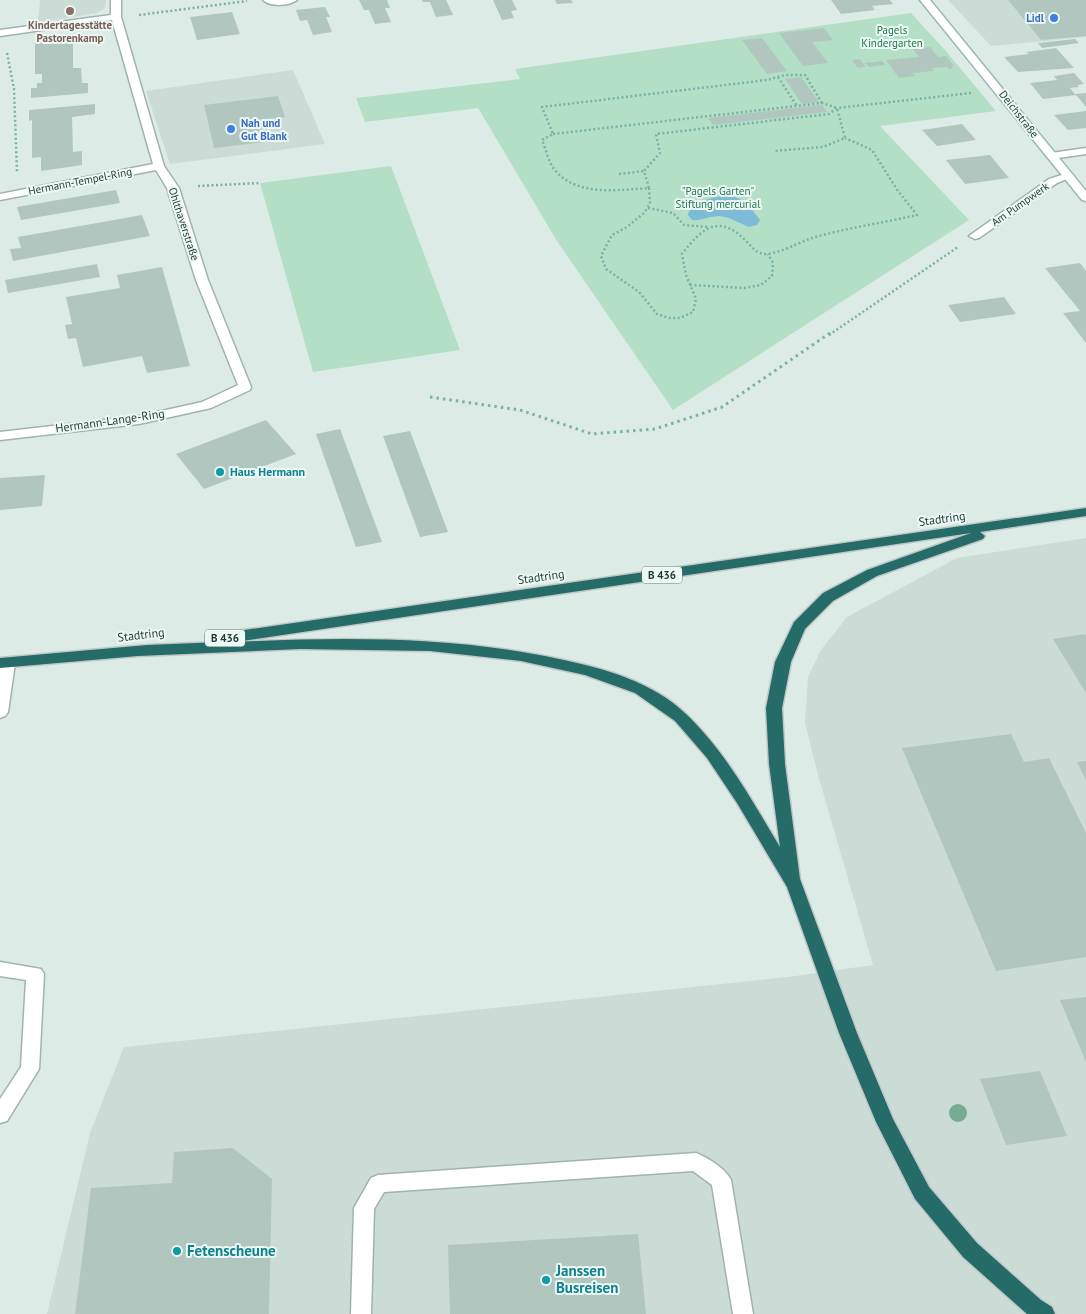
<svg xmlns="http://www.w3.org/2000/svg" width="1086" height="1314" font-family="'PT Sans',sans-serif">
	<rect width="100%" height="100%" fill="#ddebe7"/>
	<path fill="#cbdbd6" d="M40 0H106V3L104 9 97 13 38 23Z
		M948 0H1086V37L991 46Z
		M293 70 325 144 170 164 146 91Z
		M1086 538V1314H47L90 1133 124 1047 788 977 873 965 818 775 805 723 808 677 821 650 847 617 957 558Z"/>
	<path fill="#b2dfc5" d="M911 13 945 50 996 111 880 126 969 220 673 410 557 241 478 108 365 122 356 98 520 79 515 69Z
		M391 166 460 350 313 372 260 183Z"/>
	<path fill="#7dbbd7" d="M730 195C745 200 751 208 760 220L757 225 749 227C739 223 730 217 719 216 710 216 701 221 692 220L688 215C690 201 718 196 730 195Z"/>
	<path fill="#b2c6c0" d="M359 0H387L390 8H385L391 22 375 24 369 10H364Z
		M422 0H446L453 15 436 17 430 2H423Z
		M493 0H512L517 10 511 11 514 18 502 20Z
		M555 0H571L573 3 557 4Z
		M831 0H890L893 4 872 6 875 10 841 14Z
		M1008 0H1086V36L1041 40Z
		M325 7 330 17H326L332 32 313 35 307 20 300 21 296 10Z
		M232 12 240 34 197 40 190 17Z
		M824 28 833 40 812 42 828 63 803 66 779 33Z
		M762 38 787 71 767 74 742 40Z
		M73 39V68H81L82 83H88V93L31 98V88H37V83H42V74H35V43Z
		M1075 39 1079 43 1042 48 1038 43Z
		M930 47 938 57 946 56 954 66 951 67 953 69H949L947 67 932 68 934 71 912 73 915 76 899 78 886 60 919 57 913 49Z
		M1056 48 1074 68 1018 72 1004 57 1029 54 1026 52Z
		M860 59 866 67 858 68 852 60Z
		M882 61 885 65 869 67 865 63Z
		M1074 73 1084 84 1077 85 1079 87 1070 88 1075 94 1086 93V107L1076 95 1043 99 1030 83 1057 80 1054 76Z
		M801 77 819 102 802 104 785 79Z
		M278 96 285 117 258 120 264 142 214 148 204 105Z
		M95 104V114L72 117 73 152 82 151V165L41 171V157L32 158V120L29 121V110Z
		M822 105 827 112 713 125 708 118Z
		M1086 111V128L1068 130 1054 115Z
		M962 124 976 140 937 146 922 130Z
		M990 155 1009 178 965 184 946 160Z
		M116 190 120 203 21 220 17 207Z
		M142 215 150 236 13 261 10 249 21 248 18 237Z
		M1080 263 1086 271V343L1063 313 1080 311 1045 268Z
		M97 264 100 277 8 293 5 280Z
		M162 267 190 366 147 373 142 356 83 367 76 338 68 339 65 325 72 324 66 297 120 288 117 275Z
		M1004 297 1016 314 960 322 948 305Z
		M266 420 296 454 204 489 176 454Z
		M340 429 382 542 356 547 316 434Z
		M410 431 448 532 420 537 383 436Z
		M45 475 42 506 0 510V478Z
		M1085 634 1086 636V693L1053 639Z
		M1011 734 1024 762 1049 758 1086 833V957L996 971 902 748Z
		M1086 761V780L1077 762Z
		M1086 997V1062L1060 1000Z
		M1040 1071 1067 1136 1006 1145 980 1079Z
		M233 1148 272 1179 269 1314H75L91 1188 172 1183 174 1152Z
		M638 1234 646 1314H450L448 1245Z"/>
	<g fill="none" stroke-linecap="round" stroke-linejoin="round">
		<g stroke="#a0b3af" stroke-width="3">
			<path id="lane" d="M1086 148V154L1051 159 1046 156 1051 153Z
				M7 658 12 659 15 663 8 712 5 716 0 718V662L2 659Z
				M0 962 41 969 44 974 39 1069 7 1121 0 1123V1099L21 1067 26 980 0 976Z
				M696 1153C708 1158 725 1168 731 1180L753 1314H733L712 1185 693 1171 384 1192 374 1209 371 1314H351L354 1208 371 1178 378 1175Z"/>
		</g>
		<g stroke="#a0b3af" stroke-width="3">
			<path id="street" d="M111 0H121V17L164 166 179 188 208 280 251 387 250 390 211 408 139 424 0 440V432L139 416 202 402 238 385 196 280 167 188 156 170 0 200V194L153 164 112 20 0 36V30L111 15Z
				M263 0H297C289 6 271 7 263 0Z
				M1068 173 1074 176 1057 183 979 238 975 239 969 236 1049 179Z"/>
		</g>
		<g stroke="#9bb8b2" stroke-width="3">
			<path id="secondary" d="M920 0H930L1086 191V201L1082 200Z"/>
		</g>
		<g stroke="#c0c8c7" stroke-width="3">
			<path id="highway" d="M1086 508V516L980 532 985 536 983 539 877 576 833 601 805 629 791 662 782 708 785 764 800 879 857 1033 893 1119 929 1187 977 1243 1041 1300 1052 1307 1055 1314H1027L963 1257 915 1199 876 1122 839 1033 787 887 737 803 707 758 675 721 635 693 585 675 521 661 430 651 300 649 138 656 0 668V658L147 645 221 642 217 638 219 634 224 633ZM971 533 867 570 823 593 794 622 775 662 766 708 769 764 780 847C752 801 726 752 686 714 653 682 604 668 559 659 453 636 344 637 235 642Z"/>
		</g>
		<path stroke="#79b2a9" stroke-width="2.5" stroke-dasharray="2 2.5" stroke-linecap="butt" d="M139 15 247 1
			M7 53 14 89 17 173
			M778 77 797 106
			M822 103 805 75H785L767 80 542 107 553 134 542 140C546 149 548 161 554 169 576 197 618 190 649 188L644 171 660 153 656 134 829 114 837 108 972 93
			M553 134 822 103 837 108 845 138 823 147 774 151
			M619 174 644 171
			M198 186 260 183
			M649 188 650 204 644 213 627 227 612 235 601 256 606 269 639 292 657 314 669 318H680L693 312 696 299 686 275 682 254C702 228 719 213 746 241 753 248 757 255 768 254 782 252 798 243 812 238 846 228 882 223 917 215L898 191 872 150 845 138
			M648 208 673 213 684 225 708 227
			M690 285 744 288 761 285 772 276 773 263 768 254
			M829 335 958 247"/>
		<path stroke="#79b2a9" stroke-width="3" stroke-dasharray="2.5 4" stroke-linecap="butt" d="M430 397 520 410 592 434 655 429 722 407 830 333"/>
		<use href="#lane" fill="#fff" fill-rule="evenodd"/>
		<use href="#street" fill="#fff" fill-rule="evenodd"/>
		<use href="#secondary" fill="#fff" fill-rule="evenodd"/>
		<use href="#highway" fill="#256b67" fill-rule="evenodd"/>
	</g>
	<circle fill="#77ab94" cx="958" cy="1113" r="9"/>
	<circle fill="#8d6e63" stroke="#edf7f4" stroke-width="2" cx="70" cy="11" r="5"/>
	<g fill="#3f7fe0" stroke="#edf7f4" stroke-width="2">
		<circle cx="1054" cy="18" r="5"/>
		<circle cx="231" cy="129" r="5"/>
	</g>
	<g fill="#0f9aa8" stroke="#edf7f4" stroke-width="2">
		<circle cx="220" cy="472" r="5"/>
		<circle cx="177" cy="1251" r="5"/>
		<circle cx="546" cy="1280" r="5"/>
	</g>
	<g text-anchor="middle" stroke-width="4" stroke-linejoin="round" paint-order="stroke">
		<g font-size="11" font-weight="bold" fill="#366cbe" stroke="#edf7f4" text-anchor="end">
			<text x="1044" y="22">Lidl</text>
			<text x="241" y="127" text-anchor="start">Nah und<tspan x="241" dy="13">Gut Blank</tspan></text>
		</g>
		<g font-size="11" font-weight="bold" fill="#785e54" stroke="#edf7f4">
			<text x="70" y="29">Kindertagesstätte<tspan x="70" dy="13">Pastorenkamp</tspan></text>
		</g>
		<g font-size="11" fill="#237750" stroke="#edf7f4">
			<text x="892" y="34">Pagels<tspan x="892" dy="13">Kindergarten</tspan></text>
			<text x="718" y="195">"Pagels Garten"<tspan x="718" dy="13">Stiftung mercurial</tspan></text>
		</g>
		<g font-size="11" fill="#1d3c38" stroke="#edf7f4">
			<text transform="translate(1019 114) rotate(52)" y="4">Deichstraße</text>
			<text transform="translate(80 181) rotate(-11)" y="4">Hermann-Tempel-Ring</text>
			<text transform="translate(1020 204) rotate(-35)" y="4">Am Pumpwerk</text>
			<text transform="translate(184 224) rotate(72)" y="4">Ohlthaverstraße</text>
		</g>
		<g fill="#edf7f4" stroke="#5b7470" stroke-width="1">
			<rect x="642" y="566.5" width="40" height="17" rx="4"/>
			<rect x="205" y="629.5" width="40" height="17" rx="4"/>
		</g>
		<g font-size="11" font-weight="bold" fill="#1d3c38">
			<text x="662" y="579">B 436</text>
			<text x="225" y="642">B 436</text>
		</g>
		<g font-size="12" fill="#1d3c38" stroke="#edf7f4">
			<text transform="translate(110 421) rotate(-8)" y="4">Hermann-Lange-Ring</text>
			<text transform="translate(942 519) rotate(-8)" y="4">Stadtring</text>
			<text transform="translate(541 577) rotate(-8)" y="4">Stadtring</text>
			<text transform="translate(141 635) rotate(-7)" y="4">Stadtring</text>
		</g>
		<g font-size="12" font-weight="bold" fill="#0d838f" stroke="#edf7f4" text-anchor="start">
			<text x="230" y="476">Haus Hermann</text>
		</g>
		<g font-size="15" font-weight="bold" fill="#0d838f" stroke="#edf7f4" text-anchor="start">
			<text x="187" y="1256">Fetenscheune</text>
			<text x="556" y="1276">Janssen<tspan x="556" dy="17">Busreisen</tspan></text>
		</g>
	</g>
</svg>
